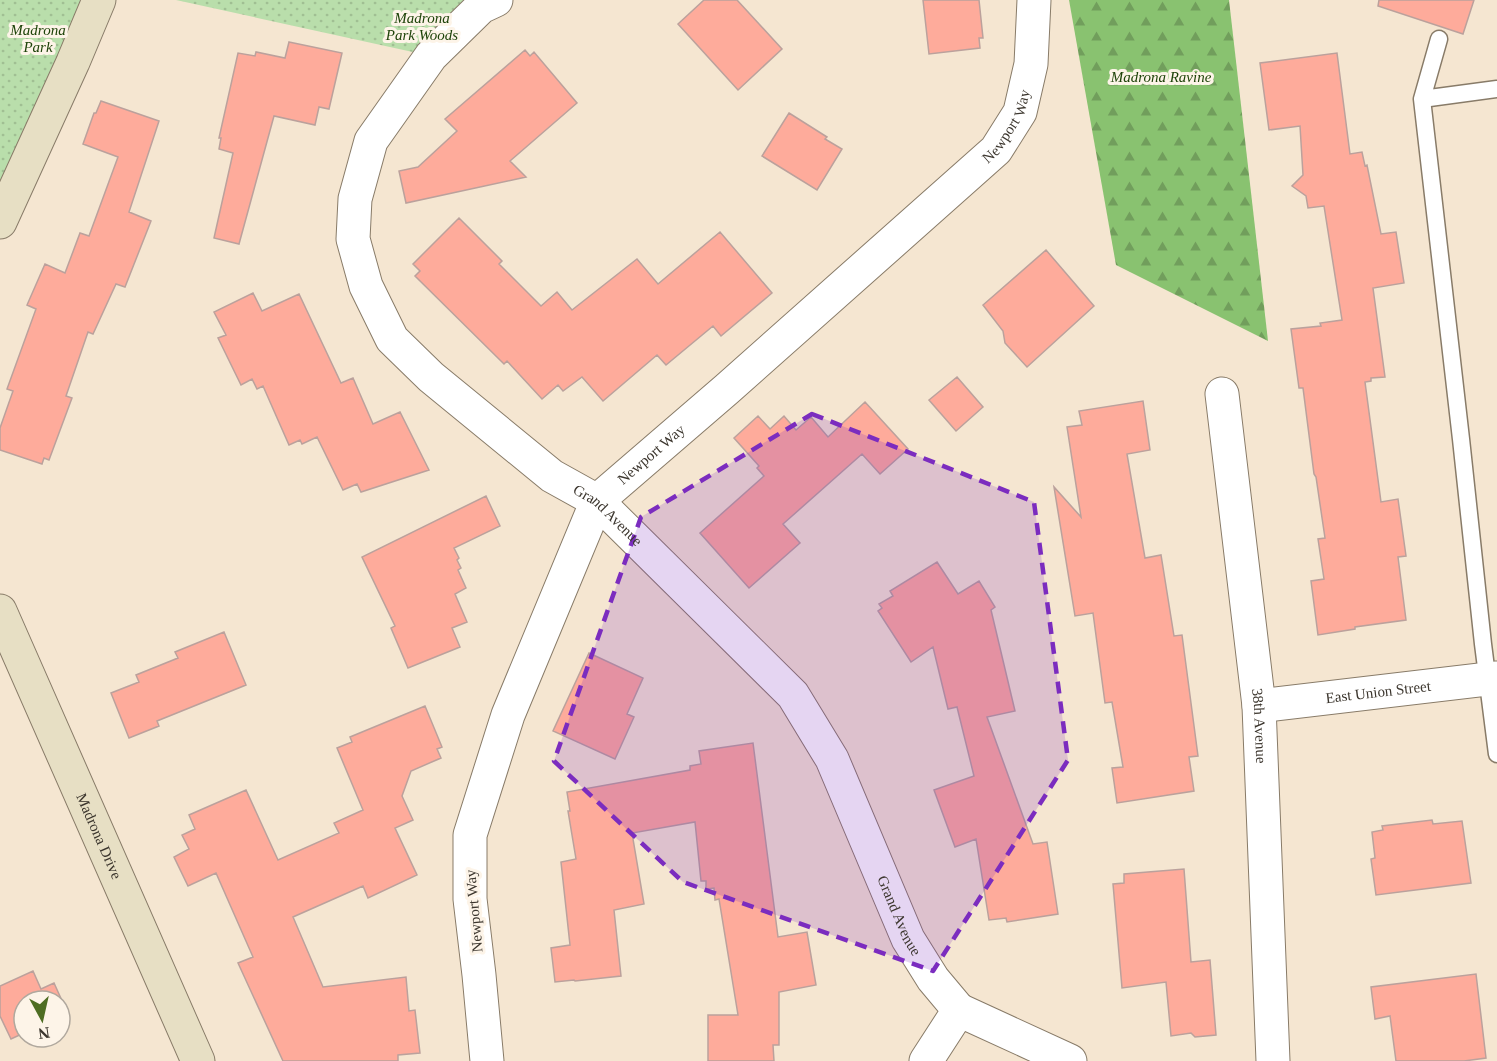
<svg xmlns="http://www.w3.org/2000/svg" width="1497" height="1061" font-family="Georgia,serif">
	<defs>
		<pattern id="forest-firs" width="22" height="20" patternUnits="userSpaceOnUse" patternTransform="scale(1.5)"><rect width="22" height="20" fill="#89c270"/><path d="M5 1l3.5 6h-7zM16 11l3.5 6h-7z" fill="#719e5c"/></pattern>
		<pattern id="park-dots" width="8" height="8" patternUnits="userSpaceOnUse" patternTransform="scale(1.5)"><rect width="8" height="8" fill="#b9deab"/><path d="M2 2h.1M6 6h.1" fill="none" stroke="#a0bf93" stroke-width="1.8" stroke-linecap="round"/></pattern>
	</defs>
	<rect width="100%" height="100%" fill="#f5e6d1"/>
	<path fill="url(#forest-firs)" d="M1069 0H1229L1268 341 1116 265Z"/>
	<path fill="url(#park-dots)" d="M0 0H98L0 220Z
		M176 0H496L431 56Z"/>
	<path fill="#feab9b" stroke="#bba19c" stroke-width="1.5" d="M704 0H737L782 49 738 90 678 24Z
		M923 0H979L983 38H979L980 48 929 54Z
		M1379 0H1474L1463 34 1378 6Z
		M289 42 342 53 329 109 319 107 315 125 274 116 239 244 214 238 233 153 219 149 221 138H219L238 53 255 56 256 52 285 58Z
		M525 50 530 56 534 52 577 103 510 161 526 177 406 203 399 171 418 167 457 131 445 119Z
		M1337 53 1350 154 1362 152 1365 166 1367 165 1381 234 1396 232 1404 283 1373 288 1385 377 1371 378V381L1365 382 1381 502 1398 499 1406 556 1398 557 1406 620 1355 627V629L1318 635 1311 581 1324 579 1318 539 1325 538 1316 477 1314 474 1303 388H1299L1291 329 1321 326 1320 323 1342 320 1324 206 1308 208 1306 196 1292 186 1303 175 1300 126 1269 130 1260 63Z
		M101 101 159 121 129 212 151 221 125 287 116 284 93 334 88 332 66 396 72 398 49 460 44 458 42 464 0 450V428L13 391 7 389 36 309 27 305 45 264 65 273 80 233 89 236 118 157 83 144 94 113H96Z
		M789 113 827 137 825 139 842 149 817 190 762 156Z
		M459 218 502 261 499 264 541 306 557 292 572 310 637 259 658 284 720 232 772 293 721 336 713 326 666 365 657 355 603 401 582 377 563 391 558 385 542 399 507 361 504 364 415 276 420 271 413 264Z
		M1046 250 1094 306 1027 367 1005 343 1003 331 983 305Z
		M253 293 262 311 299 294 341 383 353 378 373 424 400 412 429 470 361 492 357 484 343 490 317 437 302 444 300 440 289 445 263 386 257 389 252 379 241 385 218 338 226 335 214 312Z
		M957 377 983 407 956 431 929 400Z
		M1143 401 1150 450 1127 454 1145 558 1161 555 1174 636 1182 635 1198 756 1189 757 1194 791 1117 803 1112 768 1123 767 1112 702 1105 703 1093 613 1075 616 1054 487 1081 517 1067 427 1082 425 1079 411Z
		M865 402 908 449 880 474 862 454 783 524 800 543 749 588 700 533 764 476 757 468 759 466 734 438 758 416 770 429 784 416 796 430 811 417 828 437Z
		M486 496 500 526 454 548 459 558 457 560 461 568 458 570 466 588 455 594 467 622 452 628 460 647 408 668 391 628 395 626 362 557Z
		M937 562 958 594 979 581 995 607 991 610 1015 711 987 717 1033 844 1047 842 1058 914 1007 922 1006 918 989 920 976 839 955 847 934 790 974 776 957 707 948 709 933 647 911 662 878 611 882 608 879 604 893 596 890 591Z
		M224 632 246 685 157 721 159 726 129 738 111 693 139 682 136 675 178 658 175 652Z
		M589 653 643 678 627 714 634 717 615 759 553 731Z
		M425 706 442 747 437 749 441 758 411 771 402 796 413 820 395 828 417 875 368 898 363 886 293 917 323 987 406 977 409 1011 415 1010 420 1053 398 1055V1061H283L238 963 253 957 216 873 188 886 174 857 189 849 182 835 195 829 189 815 246 790 278 860 339 833 334 823 363 810 337 748 352 742 350 737Z
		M753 743 778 937 807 932 816 985 779 992V1045H773L774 1061H708V1015H738L719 899 715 900 714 888 706 889V881H701L695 822 632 833 644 904 614 910 621 976 575 981 574 980 555 982 551 948 570 945 561 862 576 859 568 811H570L567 792 690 770V766L701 764 699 751Z
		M1432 820 1433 824 1462 821 1471 883 1376 895 1371 859 1375 858 1372 832 1383 830 1382 826Z
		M1184 869 1191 962 1210 960 1216 1035 1195 1037 1191 1033 1171 1036 1166 982 1122 988 1113 884 1124 883V874Z
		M33 971 41 989 54 983 68 1014 60 1017V1001H24V1033L11 1039 0 1016V986Z
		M1476 974 1486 1058 1464 1061H1396L1390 1016 1375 1019 1371 987Z"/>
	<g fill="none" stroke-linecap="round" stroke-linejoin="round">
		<g stroke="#887b68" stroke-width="19">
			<path id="lane" d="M1439 39 1422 99 1461 439 1483 644 1497 754
				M1422 99 1497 89"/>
		</g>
		<g stroke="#887b68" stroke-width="35">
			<g id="street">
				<path id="s1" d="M496 0 481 7 431 56 371 141 355 199 353 239 366 286 392 339 431 377 552 476 597 501 793 695 832 759 908 939 933 979 959 1010 926 1061"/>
				<path id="s2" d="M1222 394 1259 706 1273 1061"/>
				<path id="s3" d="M1259 706 1497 678"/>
				<path d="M959 1010 1070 1061"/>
				<path id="s4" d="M487 1061 479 975 470 899V835L508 715 597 501 727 389 996 150 1020 112 1031 64 1034 0"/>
			</g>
		</g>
		<g stroke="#887b68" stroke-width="35">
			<g id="secondary">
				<path d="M0 222 73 62 99 0"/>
				<path id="s5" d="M0 611 198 1061"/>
			</g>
		</g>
		<use href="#lane" stroke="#fff" stroke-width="16"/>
		<use href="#street" stroke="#fff" stroke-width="33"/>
		<use href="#secondary" stroke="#e7dfc4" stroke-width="33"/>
	</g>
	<path fill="#7b2cbf" fill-opacity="0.2" stroke="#7b2cbf" stroke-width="4.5" stroke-dasharray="12 8" stroke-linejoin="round" d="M812 414 1034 502 1068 760 933 971 683 882 554 761 641 517Z"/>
	<g text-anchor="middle" stroke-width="6" stroke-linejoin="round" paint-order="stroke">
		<g font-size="15" font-style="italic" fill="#1e4309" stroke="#fdf4e8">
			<text x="422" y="23">Madrona<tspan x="422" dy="17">Park Woods</tspan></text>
			<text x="38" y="35">Madrona<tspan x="38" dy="17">Park</tspan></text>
			<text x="1161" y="82">Madrona Ravine</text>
		</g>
		<g font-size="15" fill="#3c362e" stroke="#fdf4e8">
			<text dy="5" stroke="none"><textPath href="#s4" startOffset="1142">Newport Way</textPath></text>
			<text dy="5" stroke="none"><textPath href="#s4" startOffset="656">Newport Way</textPath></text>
			<text dy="5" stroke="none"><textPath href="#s1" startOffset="678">Grand Avenue</textPath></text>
			<text dy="5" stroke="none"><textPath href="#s3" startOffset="120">East Union Street</textPath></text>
			<text dy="5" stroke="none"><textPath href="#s2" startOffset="334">38th Avenue</textPath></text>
			<text dy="5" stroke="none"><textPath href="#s5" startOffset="246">Madrona Drive</textPath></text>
			<text transform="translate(474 911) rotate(-95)" y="5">Newport Way</text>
			<text dy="5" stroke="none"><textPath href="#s1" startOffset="1182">Grand Avenue</textPath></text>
		</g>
	</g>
	<g transform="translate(42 1019) rotate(172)"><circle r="28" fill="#fdf4e8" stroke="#b0a89e" stroke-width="1.5"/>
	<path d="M0-4.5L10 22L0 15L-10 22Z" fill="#4e6d22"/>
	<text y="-9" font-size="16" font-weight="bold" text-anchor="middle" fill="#3c362e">N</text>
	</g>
</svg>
